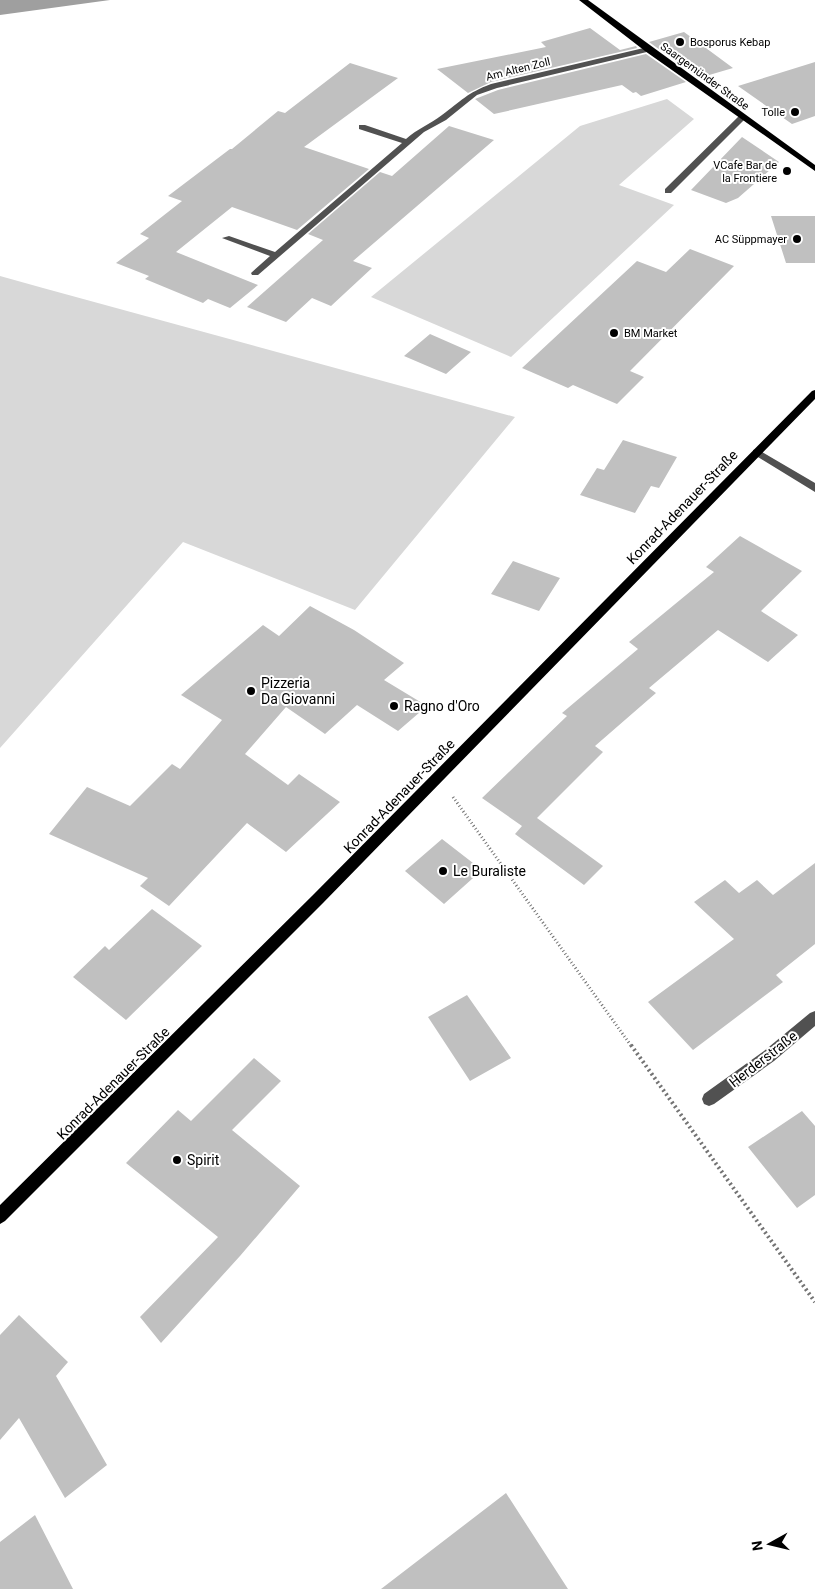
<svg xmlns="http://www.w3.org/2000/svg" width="815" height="1589" font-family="Roboto,sans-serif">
	<rect width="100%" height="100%" fill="#fff"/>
	<path fill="#d8d8d8" d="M667 99 694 119 619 185 674 205 511 357 371 297 580 126Z
		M0 276 43 288 515 417 355 610 183 542 0 748Z"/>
	<path fill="#9f9f9f" d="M0 0H110L0 15Z"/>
	<path fill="#c0c0c0" d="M590 28 620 50 636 46 637 48 491 82 468 93 437 69 546 47 541 42Z
		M684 32 710 51 733 68 699 78 649 42Z
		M646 54 686 82 641 96 636 92 633 93 622 85 494 114 475 99 498 90Z
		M815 62V116L792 124 738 86Z
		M350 63 398 78 304 147 369 169 297 230 232 207 176 252 258 285 230 308 208 299 203 303 145 279 149 276 116 263 149 238 140 234 182 201 168 196 230 149H232L278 111 285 113Z
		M449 126 494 140 353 261 372 268 331 306 312 298 286 322 247 307 323 240 308 234 380 172 392 176Z
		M742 137 779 162 738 198 726 203 691 190Z
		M771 216H815V263H786Z
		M690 249 734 266 630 371 644 377 617 404 573 385 568 388 522 368 637 261 666 272Z
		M430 334 471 352 446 374 404 356Z
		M623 440 677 457 659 488 651 486 635 513 580 495 597 468 604 470Z
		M740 536 802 571 761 611 798 635 768 662 718 630 649 688 656 693 595 746 603 752 537 818 603 866 584 885 515 834 522 826 482 798 567 716 562 713 638 649 629 642 714 572 706 567Z
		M513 561 560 578 539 611 491 594Z
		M310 606 354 630 404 663 384 680 427 706 398 731 357 705 325 734 286 707 245 754 288 785 299 774 340 802 286 852 247 823 169 906 140 886 148 878 49 834 87 787 130 806 172 764 180 769 222 720 181 695 263 625 279 636Z
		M442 839 482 870 444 904 405 871Z
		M815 863V944L776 975 783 982 693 1050 648 1002 734 939 694 902 725 880 739 893 757 880 773 895Z
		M152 909 202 946 126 1020 73 977 105 946 109 950Z
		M467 995 511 1058 470 1081 428 1017Z
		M254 1058 281 1081 232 1130 300 1186 240 1256 161 1343 140 1317 218 1237 126 1163 178 1110 191 1121Z
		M802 1111 815 1126V1195L797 1208 748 1147Z
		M19 1315 68 1362 56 1376 107 1465 65 1498 19 1418 0 1440V1335Z
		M506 1493 568 1589H381Z
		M35 1515 73 1589H0V1542Z"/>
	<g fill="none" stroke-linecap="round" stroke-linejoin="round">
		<path stroke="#737373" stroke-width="3" stroke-dasharray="1 2.5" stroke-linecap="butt" d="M453 797 632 1047"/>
		<path stroke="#737373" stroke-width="4" stroke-dasharray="2 3" stroke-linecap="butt" d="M631 1045 815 1302"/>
		<path fill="#515151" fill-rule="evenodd" d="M648 47 652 49 651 51 497 88 477 95 446 120 424 132 258 275H252L251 273 270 256 222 238 229 236 275 252 402 143 359 129V125H365L406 139C417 129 430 124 442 115 461 101 467 93 491 84Z
			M740 115 747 117 671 193H665V189Z
			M757 449 815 483V492L753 454V450Z
			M815 1011V1026L774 1061 714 1104 709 1106 704 1104 702 1099 704 1094 764 1051 810 1013Z"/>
		<path fill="#000" fill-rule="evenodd" d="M579 0H588L815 165V171L645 51Z
			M815 390V399L323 903 5 1221 0 1224V1205L313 895 812 391Z"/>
	</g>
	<g fill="#000" stroke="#fff" stroke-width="2">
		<circle cx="680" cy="42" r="5"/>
		<circle cx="795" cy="112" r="5"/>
		<circle cx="787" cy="171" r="5"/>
		<circle cx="797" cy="239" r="5"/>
		<circle cx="614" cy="333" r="5"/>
		<circle cx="251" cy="691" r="5"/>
		<circle cx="394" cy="706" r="5"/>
		<circle cx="443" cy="871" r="5"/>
		<circle cx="177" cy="1160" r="5"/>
	</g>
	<g text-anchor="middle" stroke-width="4" stroke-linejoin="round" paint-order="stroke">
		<g font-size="11" fill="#000" stroke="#fff" text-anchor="end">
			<text x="690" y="46" text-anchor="start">Bosporus Kebap</text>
			<text x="785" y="116">Tolle</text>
			<text x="777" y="169">VCafe Bar de<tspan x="777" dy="13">la Frontiere</tspan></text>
			<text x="787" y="243">AC Süppmayer</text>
			<text x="624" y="337" text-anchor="start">BM Market</text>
		</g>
		<g font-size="11" fill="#000" stroke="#fff">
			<text transform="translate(518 69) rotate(-14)" y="4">Am Alten Zoll</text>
			<text transform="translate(705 76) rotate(36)" y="4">Saargemünder Straße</text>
		</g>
		<g font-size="14" fill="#000" stroke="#fff">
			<text transform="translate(682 507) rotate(-46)" y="5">Konrad-Adenauer-Straße</text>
			<text transform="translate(399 796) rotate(-46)" y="5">Konrad-Adenauer-Straße</text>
			<text transform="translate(763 1059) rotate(-38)" y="5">Herderstraße</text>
			<text transform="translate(113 1083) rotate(-45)" y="5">Konrad-Adenauer-Straße</text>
		</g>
		<g font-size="14" fill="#000" stroke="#fff" text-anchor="start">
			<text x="261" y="688">Pizzeria<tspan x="261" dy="16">Da Giovanni</tspan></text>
			<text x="404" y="711">Ragno d'Oro</text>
			<text x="453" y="876">Le Buraliste</text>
			<text x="187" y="1165">Spirit</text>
		</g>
	</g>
	<g transform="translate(770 1544) rotate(262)" stroke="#ffffff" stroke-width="4" paint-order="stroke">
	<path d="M0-4L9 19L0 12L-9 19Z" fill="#000000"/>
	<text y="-8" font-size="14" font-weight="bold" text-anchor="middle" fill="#000000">N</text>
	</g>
</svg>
